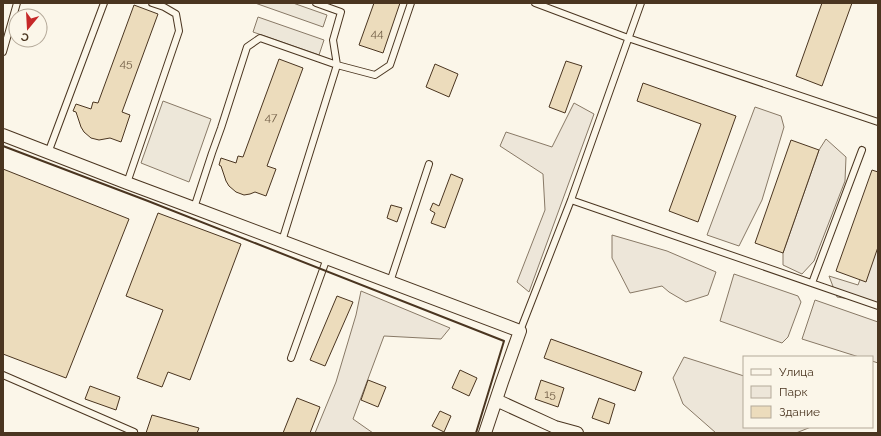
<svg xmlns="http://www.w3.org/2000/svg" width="881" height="436" font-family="Raleway,sans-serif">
	<rect width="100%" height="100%" fill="#fbf6e9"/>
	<path fill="#ede6d9" stroke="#887966" d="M574 103 594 114 529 292 517 282 545 210 543 174 500 146 506 132 552 147Z
		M755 107 781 116 784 127 762 200 739 246 707 235Z
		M826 139 846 157 845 181 814 261 802 274 783 265V253L819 150Z
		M878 231V303L837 297 829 276 858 285Z
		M612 235 667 251 716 272 708 295 686 302 669 292 662 286 630 293 612 258Z
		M734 274 798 296 801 302 788 337 782 343 720 321Z
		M361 291 450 328 441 339 384 336 353 419 373 433H315L336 382 356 315Z
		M815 300 878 322V363L872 361V357H859L802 339Z
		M684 357 744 376V427H811L796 433H716L683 404 673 378Z"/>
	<path fill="#ede7d9" stroke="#887966" d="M255 3H293L327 15 323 27Z
		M258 17 324 40 319 55 253 32Z
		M163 101 211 119 189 182 141 163Z"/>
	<path fill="#ecdcbc" stroke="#4a3520" d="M374 3H400L383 53 359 45Z
		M822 3H852L822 86 796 76Z
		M134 5 158 14 122 112 130 115 121 142 110 138 99 140 91 138 84 132 81 127 76 112 73 111 76 104 91 109 93 102 98 103Z
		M279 59 303 68 267 166 276 169 266 196 255 192 250 194 244 195 236 192 229 186 226 181 221 166 219 165 221 158 236 163 238 156 243 157Z
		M566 61 582 66 565 113 549 107Z
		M435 64 458 74 449 97 426 87Z
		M643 83 736 116 698 222 669 211 701 124 637 101Z
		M791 140 819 150 783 253 755 243Z
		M3 169 129 219 66 378 3 354Z
		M872 170 878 172V247L866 282 836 271Z
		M451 174 463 179 445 228 431 223 435 213 430 210 433 203 439 206Z
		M391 205 402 208 397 222 387 218Z
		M158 213 241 244 190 380 168 372 162 387 137 378 163 310 126 296Z
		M337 296 353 302 325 366 310 360Z
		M551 339 642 372 635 391 544 358Z
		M460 370 477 378 469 396 452 388Z
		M368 380 386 387 378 407 361 400Z
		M541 380 564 388 558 407 535 399Z
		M90 386 120 397 116 410 85 399Z
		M297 398 320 407 310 433H283Z
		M599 398 615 404 609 424 592 418Z
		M440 411 451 416 444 432 432 426Z
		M152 415 199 428 197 433H146Z"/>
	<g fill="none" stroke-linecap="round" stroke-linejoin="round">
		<g stroke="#4a3520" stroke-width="8">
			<path id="lane" d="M535 3 628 38 878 122
				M3 52 17 3
				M48 153 104 3
				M127 183 179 31 176 14 164 7 152 3
				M571 200 878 306
				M194 208 212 153 221 128 247 47 260 38 337 65 333 40 341 12 316 3
				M282 241 337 65 375 75 390 65 411 3
				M390 282 429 164
				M812 283 862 150
				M520 331 571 200 641 3
				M291 358 327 258
				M3 375 134 432 133 433"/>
		</g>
		<g stroke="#4a3520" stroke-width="14">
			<path id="street" d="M3 135 127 183 194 208 520 331 502 382 485 433
				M496 400 555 427 577 433"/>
		</g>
		<use href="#lane" stroke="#fbf6e9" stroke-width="6"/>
		<use href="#street" stroke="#fbf6e9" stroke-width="12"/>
		<path stroke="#4a3520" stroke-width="2" d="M3 146 148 201 504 341 476 433"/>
	</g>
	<g text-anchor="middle" stroke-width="3" stroke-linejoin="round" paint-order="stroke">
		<g font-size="12" fill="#725f47">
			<text x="377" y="37">44</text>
			<text x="126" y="67">45</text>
			<text x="271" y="121">47</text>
			<text x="550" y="398">15</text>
		</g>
	</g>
	<rect width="881" height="436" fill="none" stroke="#4a3520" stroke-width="8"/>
	<rect x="743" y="356" width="130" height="72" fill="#fbf6e9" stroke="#b4a999"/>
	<rect x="751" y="369" width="20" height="6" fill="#fbf6e9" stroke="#b4a999"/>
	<text x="779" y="376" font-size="12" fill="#4a3520">Улица</text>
	<rect x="751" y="386" width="20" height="12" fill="#ede6d9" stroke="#b4a999"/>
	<text x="779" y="396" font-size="12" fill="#4a3520">Парк</text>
	<rect x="751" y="406" width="20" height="12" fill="#ecdcbc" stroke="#b4a999"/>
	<text x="779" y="416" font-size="12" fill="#4a3520">Здание</text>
	<g transform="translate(28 28) rotate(198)"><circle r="19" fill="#fbf6e9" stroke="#b4a999"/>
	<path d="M0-3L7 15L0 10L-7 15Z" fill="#c62828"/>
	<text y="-6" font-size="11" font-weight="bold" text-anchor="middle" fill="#4a3520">С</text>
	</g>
</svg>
